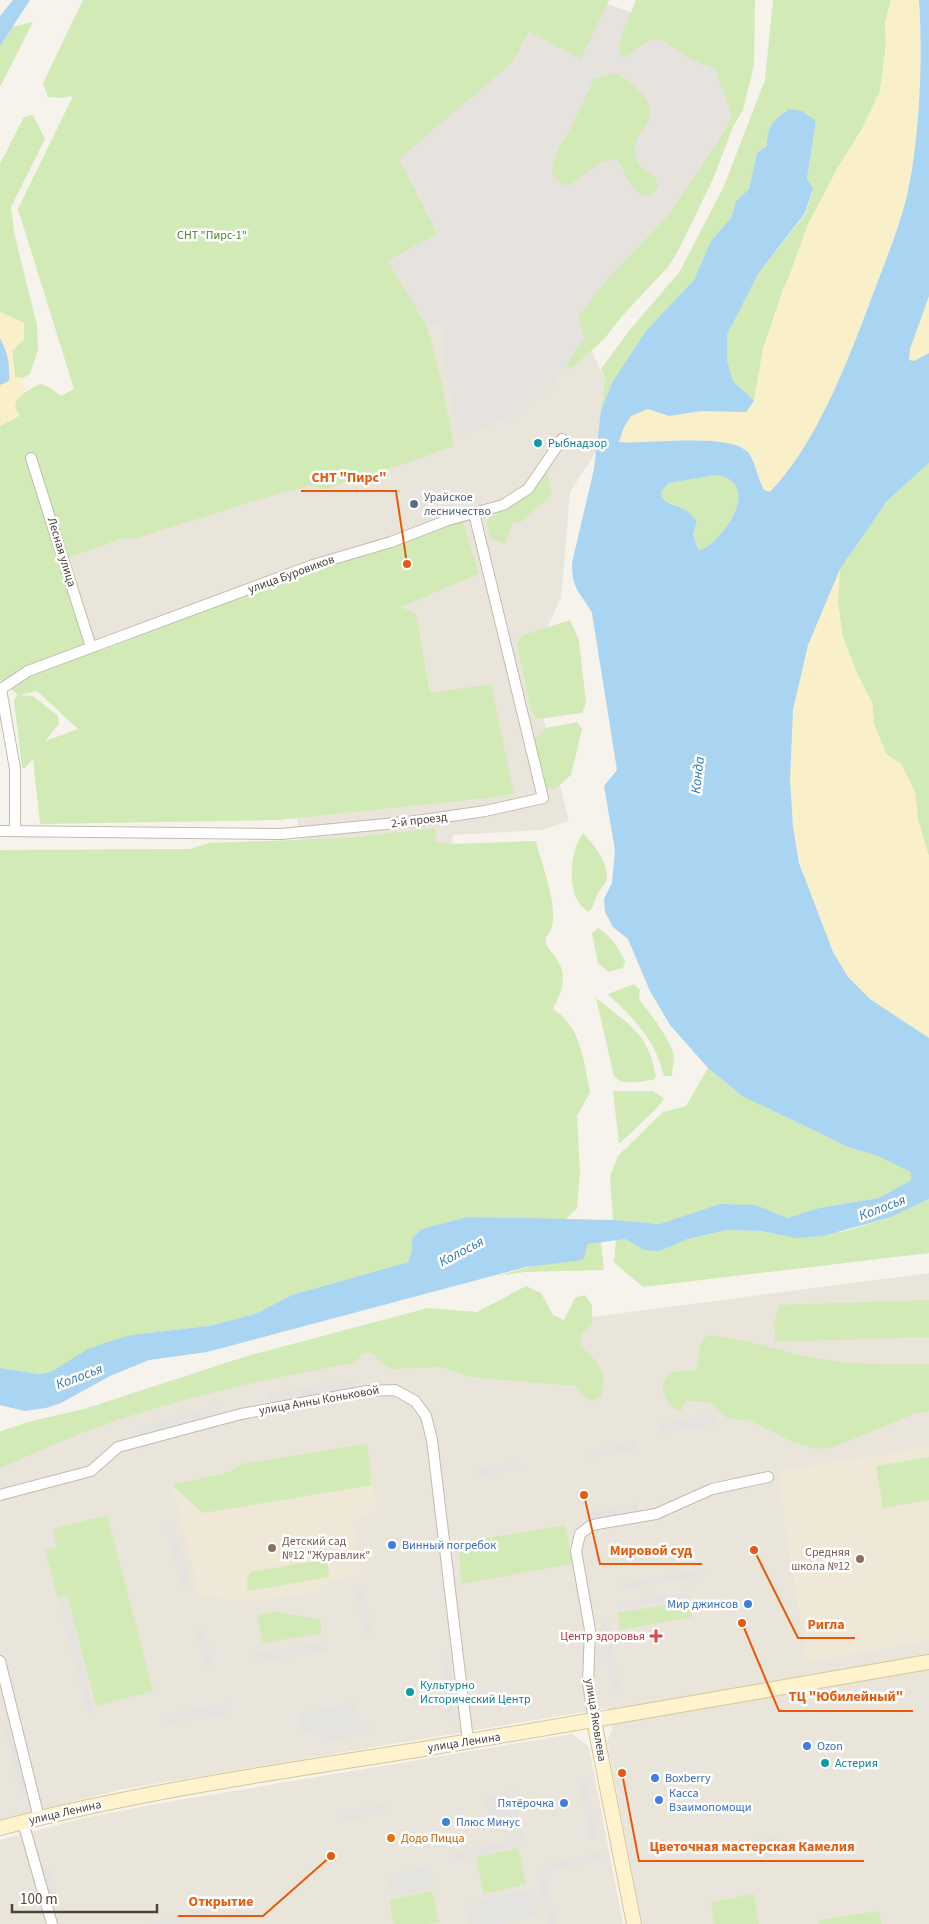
<svg xmlns="http://www.w3.org/2000/svg" width="929" height="1924" font-family="'Source Sans 3',sans-serif">
	<rect width="100%" height="100%" fill="#f6f3ec"/>
	<path fill="#eae5da" d="M607 4 735 47 585 338 605 378 596 452 570 492 561 598 530 665 569 821 541 830 453 835 450 886 209 843 300 841 297 818 500 797 514 794 430 693 416 613 400 607 479 574 462 519 205 610 97 652 67 558 124 538 18 209 593 33Z
		M929 1273V1924H642L607 1741 612 1731 608 1708 124 1789 0 1820V1438L279 1358Z
		M572 1734 589 1747 623 1924H0V1840L84 1818 162 1803Z"/>
	<path fill="#e6e2dd" d="M607 4 735 47 732 115 721 137 667 216 605 282 578 315 585 338 548 391 514 416 458 436 443 350 442 322 427 327 388 261 410 250 425 209 399 159 512 63 529 32 581 59Z"/>
	<path fill="#efe8d6" d="M367 1444 376 1509 352 1522 360 1574 332 1579 318 1591 249 1602 200 1595 172 1485 230 1472 240 1464Z
		M929 1447V1640L807 1662 778 1478 784 1471Z"/>
	<path fill="#d2eab5" fill-rule="evenodd" d="M83 0H609L581 59 529 32 512 63 399 159 437 233 388 261 427 327 442 384 454 446 379 473 324 489 309 486 277 494 133 539 124 538 67 558 98 652 205 610 462 518 479 574 401 607 416 613 430 693 491 684 514 794 500 797 279 820 40 824 33 759 25 768H22L14 700 18 695 0 680V426L19 416C6 400 27 391 40 384L49 387 61 396 74 389 18 209 73 96 60 98 48 97 43 83ZM37 691 78 729 45 741 59 724 58 716 33 696 20 695Z
		M636 0H755L754 65 743 110 733 127 713 179 679 249 668 267 622 316 605 338 571 369 566 364 585 338 578 316 605 282 667 216 721 137 732 115 715 69C703 64 690 59 680 52 669 45 664 36 649 41 638 44 635 54 624 57L619 52 621 37Z
		M773 0H891L885 23 886 44 880 91 862 129 838 167 783 290 763 349 754 401 733 381 727 360V335L758 274 806 213 813 188 807 180 816 121 789 109C773 121 767 126 767 146L757 153 749 189 736 201 731 218 711 241 694 280 612 383 601 410 605 378 601 369 629 331 680 271 724 186 765 80Z
		M33 22 0 87V46L12 27Z
		M617 73C631 83 659 102 647 124 642 134 634 138 635 151 636 174 653 167 659 186 643 215 624 173 618 160 593 156 581 187 562 185L553 175 552 168 559 147 571 128 594 79Z
		M33 115 45 139 11 207 14 232 37 325 38 350 30 374 23 378 15 377 12 351 24 339V323L0 312V164L24 117Z
		M929 463V857L918 819 915 792 901 764 886 754 874 724 872 703 855 669 842 634 838 601 840 568 887 501Z
		M547 471 552 495 521 522H513L505 544 490 538 487 526 490 518C516 504 530 496 547 471Z
		M716 475C768 483 716 550 698 550L693 534 697 521C693 518 689 513 685 510 676 503 647 501 669 483Z
		M570 620 579 640 586 703 582 713 538 719 531 711 517 644 521 636Z
		M577 722 582 729 571 775 555 789 547 788 534 739 546 728Z
		M435 828 436 842 452 844 536 841C541 864 565 920 546 937 545 947 550 949 555 957 569 974 562 992 553 1009 581 1026 584 1062 590 1092L577 1116 580 1173 577 1208 565 1220 467 1217 421 1229 412 1239V1251L408 1262 292 1295 255 1314 209 1326 131 1335 51 1372 39 1374 0 1368V850L190 849 209 843 349 838Z
		M583 833C594 844 611 866 606 882 604 886 601 888 599 891 595 898 595 905 589 912 565 900 569 852 583 833Z
		M598 928C610 935 620 949 625 962L623 968 608 972 598 963 592 933Z
		M634 984 640 990 639 999C652 1016 665 1032 673 1052 675 1058 672 1069 672 1076H664C654 1037 635 1021 608 994Z
		M596 998C628 1024 649 1033 656 1077L653 1080C640 1081 623 1087 614 1076Z
		M708 1068 742 1096 848 1147 878 1156 911 1172V1180L879 1198 819 1208 787 1218 756 1205 660 1224 613 1220 610 1176 618 1156 663 1112 686 1106Z
		M613 1091H653L664 1098 658 1107 619 1144Z
		M929 1199V1253L643 1287 614 1262 616 1238 625 1239 644 1250 727 1230 761 1231 774 1234 842 1232 891 1217Z
		M601 1242 604 1270 525 1272 497 1276 585 1251 588 1244Z
		M526 1286 541 1293 553 1315 564 1320 575 1298 585 1295 592 1305V1325L582 1334 580 1346C598 1362 610 1372 600 1397L592 1401 585 1397 576 1386 470 1377 441 1367 392 1369 381 1363 372 1353H363L355 1363C271 1377 189 1396 109 1423 72 1435 36 1453 0 1468V1432L4 1430 32 1421 84 1409 247 1356 428 1308 477 1312Z
		M929 1300V1337L775 1342 774 1323 779 1305Z
		M709 1335C753 1339 796 1358 841 1362 870 1365 900 1364 929 1364V1411L911 1415 834 1447 817 1449 793 1442 751 1421 727 1418 710 1403 686 1400 681 1411C668 1408 656 1389 667 1376 674 1368 688 1374 697 1368 701 1356 696 1342 709 1335Z
		M367 1444 372 1485 203 1513 172 1485 230 1472 240 1464Z
		M929 1457V1500L883 1508 876 1466Z
		M107 1515 153 1691 96 1706 67 1595 58 1598 45 1550 57 1547 53 1529Z
		M565 1525 572 1564 461 1584 459 1543Z
		M327 1559 329 1577 248 1591 247 1583 250 1572Z
		M690 1601 692 1617 620 1630 617 1613Z
		M274 1611 320 1620 322 1633 263 1643 257 1616Z
		M518 1848 526 1884 484 1894 476 1857Z
		M432 1891 439 1922 428 1924H394L389 1900Z
		M754 1894 759 1924H714L711 1902Z
		M879 1911 881 1924H819L818 1920Z"/>
	<path fill="#f9efc9" d="M891 0H919C923 56 920 130 909 186 902 221 887 257 874 290 848 360 821 437 770 492L764 490 749 454 619 442 624 427 631 415 648 409 669 416 701 411 747 412 754 401 763 349 808 224 838 167 862 129 880 91 886 44 885 23Z
		M929 296V353L914 361H909L910 349Z
		M0 312 24 323V339L12 351 15 377 23 378 25 392C16 399 11 406 20 415L0 426V385L7 351 0 338Z
		M840 568 838 601 842 634 855 669 872 703 874 724 886 754 901 764 915 792 918 819 929 857V1038C902 1020 868 1003 848 977 834 959 827 936 818 916 784 832 780 732 808 645 816 619 829 594 840 568Z"/>
	<path fill="#e5e3e0" d="M354 1379 355 1387 269 1402 267 1394Z
		M219 1405 221 1412 142 1434 140 1427Z
		M714 1414 716 1424 662 1433 660 1423Z
		M636 1441 637 1449 590 1458 588 1450Z
		M517 1462 527 1468 478 1477 481 1468Z
		M636 1503 637 1510 589 1519 588 1513Z
		M174 1525 190 1586 182 1588 166 1526Z
		M704 1569 705 1575 623 1589 622 1584Z
		M364 1587 371 1632 363 1633 356 1589Z
		M690 1591 691 1597 618 1610 617 1604Z
		M66 1599 94 1711 88 1713 59 1601Z
		M608 1620 620 1690 612 1691 601 1621Z
		M203 1626 214 1669 206 1671 195 1628Z
		M327 1641 328 1650 256 1663 254 1654Z
		M448 1655 456 1720 448 1721 441 1656Z
		M229 1703 231 1713 162 1725 160 1715Z
		M356 1703 359 1722 373 1720 375 1732 322 1742 319 1729 302 1732 299 1713Z
		M9 1723 27 1795 21 1797 3 1724Z
		M586 1780 598 1839 590 1840 579 1782Z
		M513 1791 525 1845 451 1861 449 1854 513 1840 501 1830 492 1832 484 1796Z
		M388 1803 390 1812 339 1822 337 1812Z
		M779 1836 782 1855 755 1859 752 1840Z
		M601 1852 603 1859 545 1871 556 1924H548L536 1866Z
		M41 1865 51 1870 58 1898 52 1907Z
		M430 1866 435 1888 392 1897 387 1875Z
		M532 1889 538 1916 504 1924H469L465 1904Z
		M207 1909 209 1917 183 1924H149Z"/>
	<path fill="#a9d4f2" fill-rule="evenodd" d="M13 0H30L0 46V16Z
		M919 0H929V296L910 349 909 360 914 361 929 353V463L887 501 840 569 808 645 793 710 790 780 793 826 799 863 833 952 848 977 870 999 929 1038V1199L891 1217 823 1236 797 1238 761 1231 727 1230 688 1239 659 1251 644 1250 625 1239 588 1244 583 1260 526 1267 207 1352 149 1360 110 1376 61 1403 46 1408 25 1411 0 1405V1368L39 1374 51 1372 88 1349 111 1341 131 1335 209 1326 255 1314 292 1295 408 1262 412 1251V1239L421 1229 467 1217 613 1220 660 1224 720 1204 756 1205 787 1218 819 1208 879 1198 911 1180V1172L878 1156 848 1147 742 1096 708 1068 670 1025 650 991 628 939 613 927 605 912 604 899 612 883 615 850 604 786 617 770 592 613C580 591 572 591 572 563L594 469 601 410 612 383 646 331 694 280 711 241 731 218 736 201 749 189 757 153 767 146C767 126 773 121 789 109L802 111 816 121 807 179 813 188 805 213 758 274 727 335V360L733 381 754 401 746 412 701 411 669 416 648 409 631 416 624 427 619 442C646 445 736 431 750 455 756 466 758 479 764 490L770 492C818 442 849 358 873 294 886 259 902 222 909 186 920 130 923 57 919 0ZM716 475C768 483 716 550 698 550L693 534 697 521C693 517 690 513 686 510 675 504 648 501 669 483Z
		M0 338C8 353 10 364 9 381L0 385Z"/>
	<g fill="none" stroke-linecap="round" stroke-linejoin="round">
		<g stroke="#c2bbae" stroke-width="12">
			<path id="street" d="M31 458 91 647
				M1 689 28 671 313 565 391 542 448 520 503 505 528 489 562 439
				M1 689 15 769V830
				M0 831 281 834 417 821 485 811 543 798 474 513
				M0 1495 91 1471 118 1447 241 1414 367 1391 395 1390 415 1401 426 1416 432 1440 468 1741
				M0 1661 39 1818
				M594 1721 588 1683 590 1630 576 1551 580 1534 590 1526 597 1524 656 1514 712 1489 768 1477
				M23 1822 52 1924"/>
		</g>
		<g stroke="#d6c79b" stroke-width="16">
			<path id="secondary" d="M594 1721 634 1924
				M0 1828C141 1791 285 1771 429 1748 596 1720 762 1691 929 1662"/>
		</g>
		<use href="#street" stroke="#fff" stroke-width="10"/>
		<use href="#secondary" stroke="#fff3cd" stroke-width="14"/>
	</g>
	<g fill="#0f9aa8" stroke="#fff" stroke-width="2">
		<circle cx="538" cy="443" r="5"/>
		<circle cx="410" cy="1692" r="5"/>
		<circle cx="825" cy="1763" r="5"/>
	</g>
	<circle fill="#5c6f8a" stroke="#fff" stroke-width="2" cx="414" cy="504" r="5"/>
	<g fill="#3f7fe0" stroke="#fff" stroke-width="2">
		<circle cx="392" cy="1545" r="5"/>
		<circle cx="748" cy="1604" r="5"/>
		<circle cx="807" cy="1746" r="5"/>
		<circle cx="655" cy="1778" r="5"/>
		<circle cx="659" cy="1800" r="5"/>
		<circle cx="564" cy="1803" r="5"/>
		<circle cx="446" cy="1822" r="5"/>
	</g>
	<g fill="#8d6e63" stroke="#fff" stroke-width="2">
		<circle cx="272" cy="1548" r="5"/>
		<circle cx="860" cy="1559" r="5"/>
	</g>
	<path fill="#e0444e" stroke="#fff" stroke-width="2" d="M653.5 1628.5h5v5h5v5h-5v5h-5v-5h-5v-5h5z"/>
	<circle fill="#e8710a" stroke="#fff" stroke-width="2" cx="391" cy="1838" r="5"/>
	<g text-anchor="middle" stroke-width="5" stroke-linejoin="round" paint-order="stroke">
		<g font-size="12" fill="#4a7f2a" stroke="#fff">
			<text x="212" y="239">СНТ "Пирс-1"</text>
		</g>
		<g font-size="12" fill="#0d838f" stroke="#fff" text-anchor="start">
			<text x="548" y="447">Рыбнадзор</text>
			<text x="420" y="1689">Культурно<tspan x="420" dy="14">Исторический Центр</tspan></text>
			<text x="835" y="1767">Астерия</text>
		</g>
		<g font-size="12" fill="#4e5e75" stroke="#fff" text-anchor="start">
			<text x="424" y="501">Урайское<tspan x="424" dy="14">лесничество</tspan></text>
		</g>
		<g font-size="12" fill="#4b4439" stroke="#fff">
			<text transform="translate(62 552) rotate(73)" y="4">Лесная улица</text>
			<text transform="translate(291 574) rotate(-20)" y="4">улица Буровиков</text>
			<text transform="translate(419 820) rotate(-7)" y="4">2-й проезд</text>
			<text transform="translate(319 1400) rotate(-10)" y="4">улица Анны Коньковой</text>
			<text transform="translate(596 1720) rotate(81)" y="4">улица Яковлева</text>
			<text transform="translate(464 1742) rotate(-9)" y="4">улица Ленина</text>
			<text transform="translate(65 1812) rotate(-13)" y="4">улица Ленина</text>
		</g>
		<g font-size="12" fill="#785e54" stroke="#fff" text-anchor="start">
			<text x="282" y="1545">Детский сад<tspan x="282" dy="14">№12 "Журавлик"</tspan></text>
			<text x="850" y="1556" text-anchor="end">Средняя<tspan x="850" dy="14">школа №12</tspan></text>
		</g>
		<g font-size="12" fill="#366cbe" stroke="#fff" text-anchor="start">
			<text x="402" y="1549">Винный погребок</text>
			<text x="738" y="1608" text-anchor="end">Мир джинсов</text>
			<text x="817" y="1750">Ozon</text>
			<text x="665" y="1782">Boxberry</text>
			<text x="669" y="1797">Касса<tspan x="669" dy="14">Взаимопомощи</tspan></text>
			<text x="554" y="1807" text-anchor="end">Пятёрочка</text>
			<text x="456" y="1826">Плюс Минус</text>
		</g>
		<g font-size="12" fill="#be3a42" stroke="#fff" text-anchor="end">
			<text x="645" y="1640">Центр здоровья</text>
		</g>
		<g font-size="12" fill="#c56008" stroke="#fff" text-anchor="start">
			<text x="401" y="1842">Додо Пицца</text>
		</g>
		<g font-size="14" font-style="italic" fill="#2e7ab2" stroke="#fff">
			<text transform="translate(697 775) rotate(-84)" y="5">Конда</text>
			<text transform="translate(882 1207) rotate(-21)" y="5">Колосья</text>
			<text transform="translate(461 1251) rotate(-28)" y="5">Колосья</text>
			<text transform="translate(79 1376) rotate(-21)" y="5">Колосья</text>
		</g>
	</g>
	<path fill="none" stroke="#e8590c" stroke-width="2" d="M407 564L396 491H301M584 1495L600 1564H702M754 1550L798 1638H855M742 1623L779 1711H913M622 1773L639 1861H864M331 1856L263 1916H178"/>
	<g fill="#e8590c" stroke="#fff" stroke-width="2">
		<circle cx="407" cy="564" r="5"/>
		<circle cx="584" cy="1495" r="5"/>
		<circle cx="754" cy="1550" r="5"/>
		<circle cx="742" cy="1623" r="5"/>
		<circle cx="622" cy="1773" r="5"/>
		<circle cx="331" cy="1856" r="5"/>
	</g>
	<g font-size="14" text-anchor="middle" font-weight="bold" fill="#e8590c" stroke="#fff" stroke-width="5" stroke-linejoin="round" paint-order="stroke">
		<text x="349" y="482">СНТ "Пирс"</text>
		<text x="651" y="1555">Мировой суд</text>
		<text x="826" y="1629">Ригла</text>
		<text x="846" y="1701">ТЦ "Юбилейный"</text>
		<text x="752" y="1851">Цветочная мастерская Камелия</text>
		<text x="221" y="1906">Открытие</text>
	</g>
	<path d="M12 1904v8h145v-8" fill="none" stroke="#4b4439" stroke-width="2.5"/>
	<text x="20" y="1904" font-size="15" fill="#4b4439" stroke="#ffffff" stroke-width="4" paint-order="stroke">100 m</text>
</svg>
